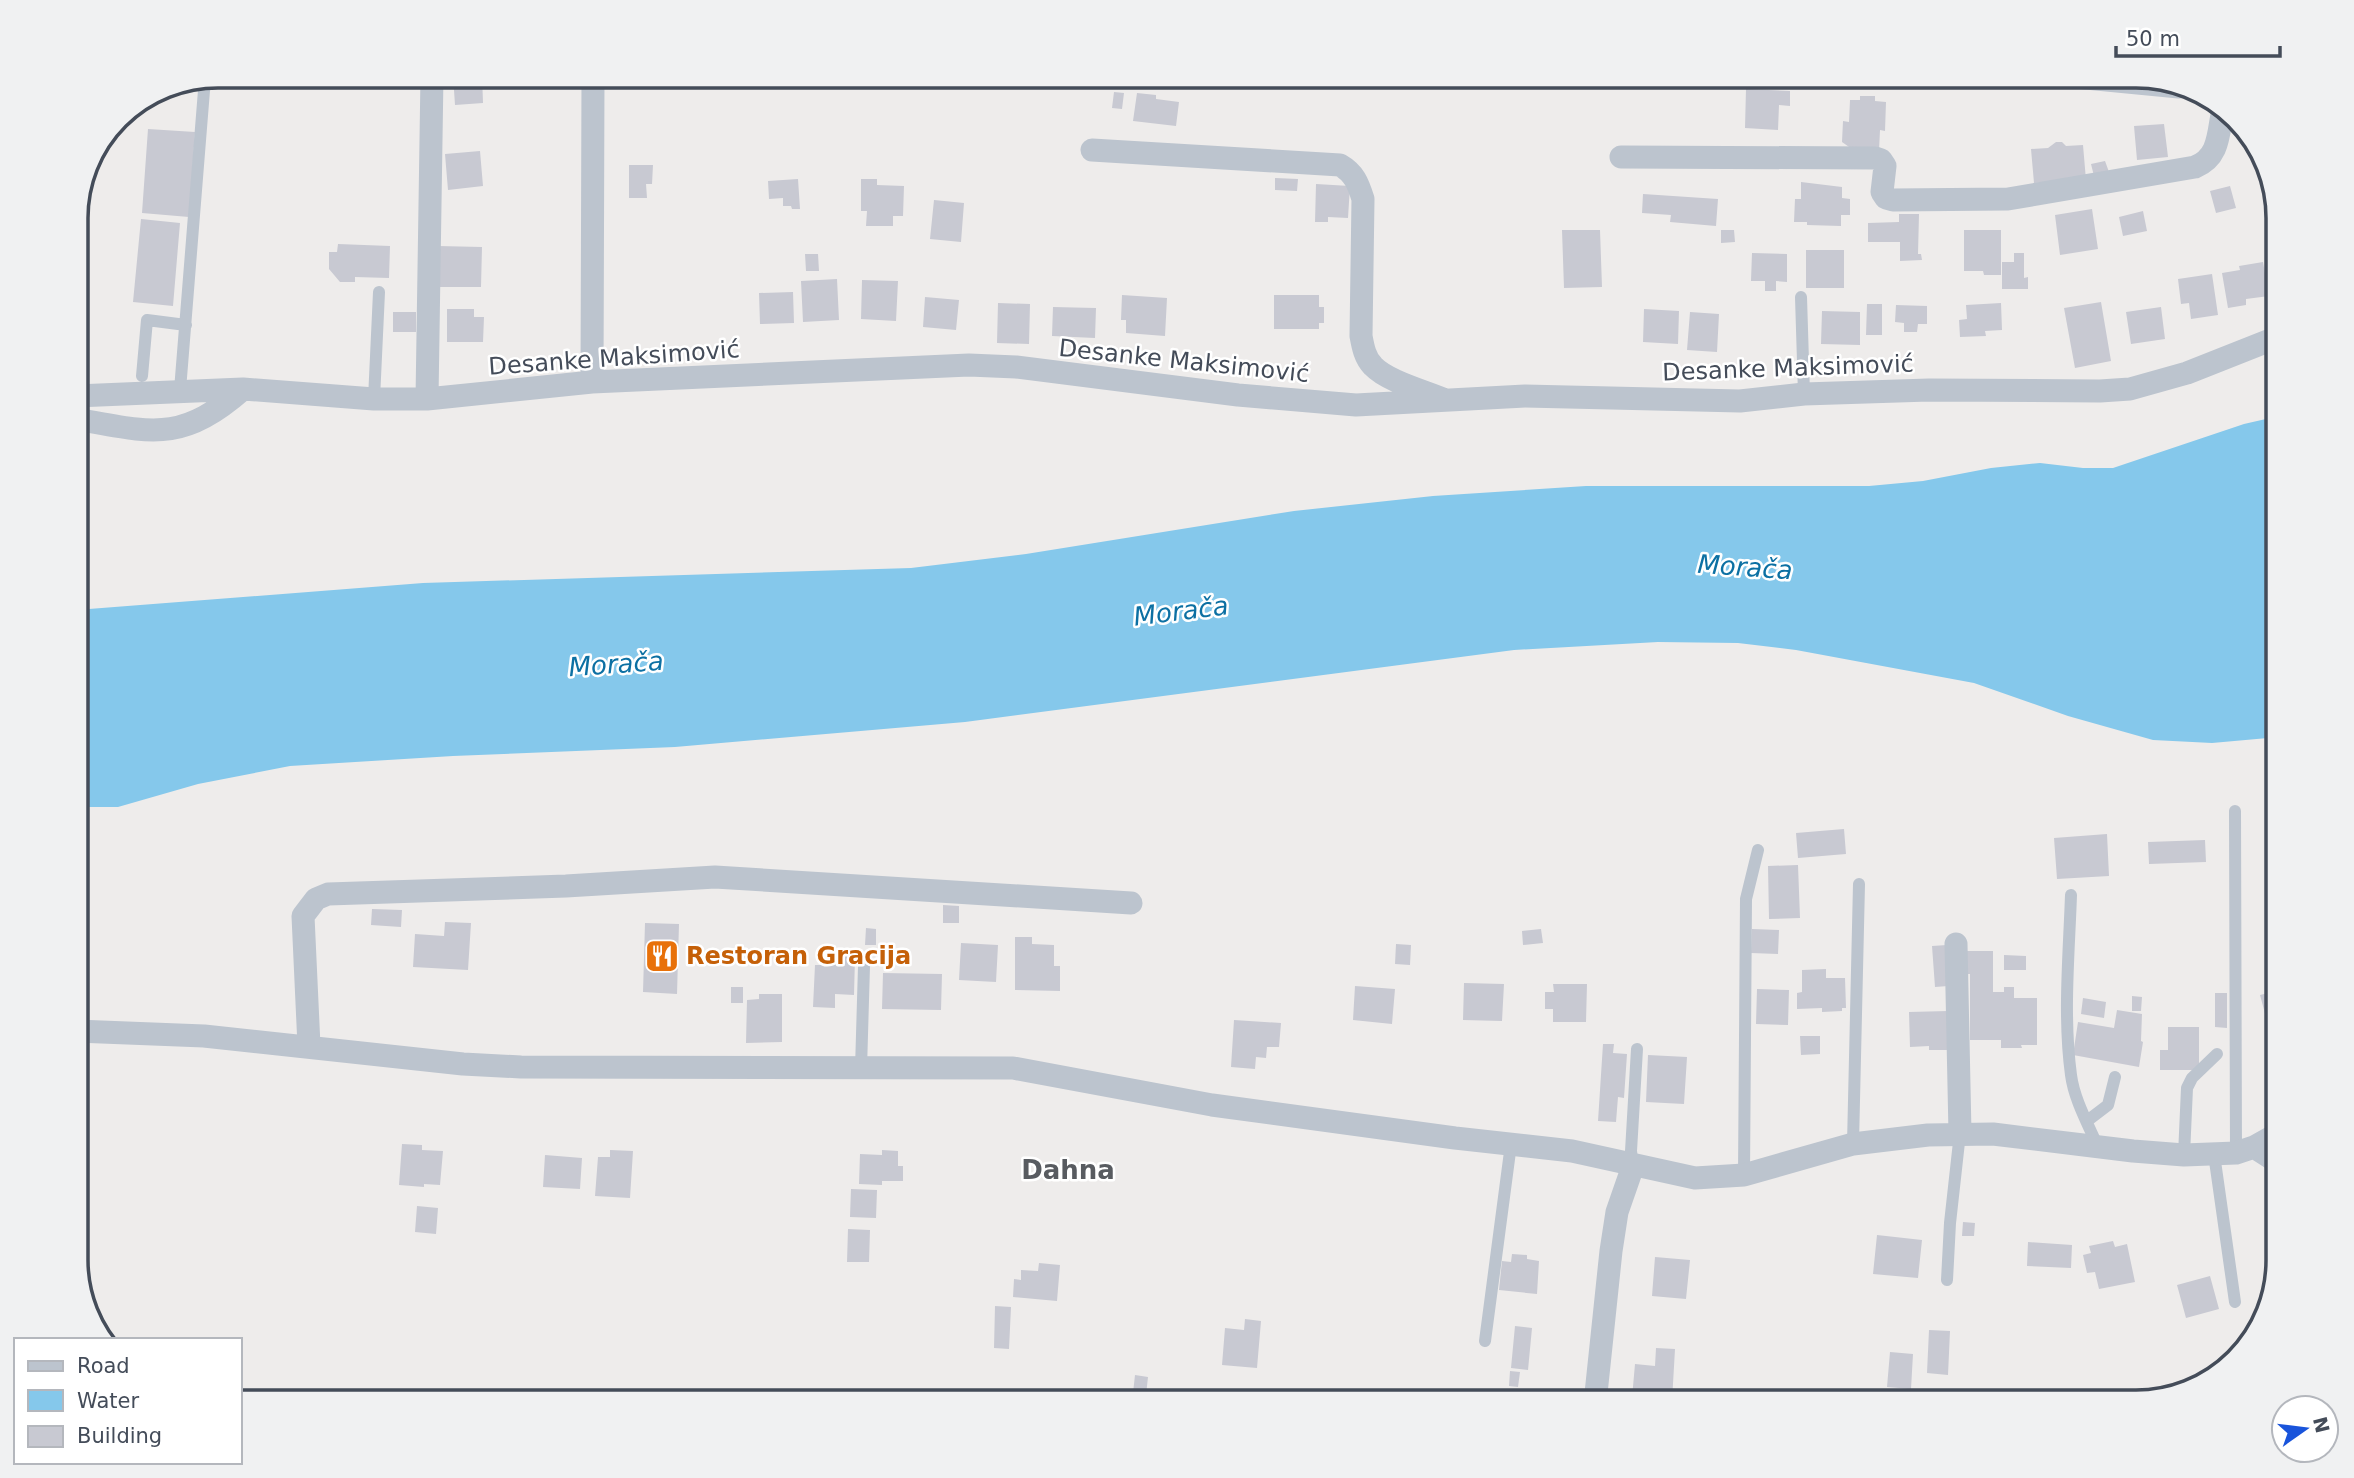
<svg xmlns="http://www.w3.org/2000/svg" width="2354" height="1478" font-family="'DejaVu Sans',sans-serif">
	<rect width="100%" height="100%" fill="#eeeceb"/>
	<path fill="#85c8eb" d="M2279 416V737L2212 743 2153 740 2068 716 1974 683 1796 650 1738 643 1658 642 1514 650 965 722 675 747 453 756 290 766 198 784 118 807H76V610L423 583 911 568 1026 554 1294 511 1433 496 1586 486H1869L1923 481 1991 468 2040 463 2083 468H2113L2244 424Z"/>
	<path fill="#c8c9d2" d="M453 75H482L483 103 455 105Z
		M1746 89 1790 91V106L1779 105 1778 130 1745 128Z
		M1114 92 1124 93 1122 109 1112 108Z
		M1137 93 1156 95V99L1179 102 1176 126 1133 121Z
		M1860 96H1875V101L1886 102 1885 131 1880 130 1879 151 1852 149 1842 142 1843 121 1849 122 1850 100H1860Z
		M2164 124 2168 157 2137 160 2134 126Z
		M148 129 195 132 189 217 142 213Z
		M2056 142H2062L2066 146 2083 145 2086 180 2034 183 2031 149 2048 148Z
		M480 151 483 186 448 190 445 154Z
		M2105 161 2109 172 2094 176 2091 164Z
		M629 165H653L652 184H646L647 198H629Z
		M1275 178 1298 179 1297 191 1275 190Z
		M798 179 800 209H792L791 206H783V198L769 199 768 181Z
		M861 179H877V185L904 186 903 216H893V226H866L867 211H861Z
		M1801 182 1842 187V198L1850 199V215H1841V226L1807 225V222H1794L1795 199H1801Z
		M1316 184 1350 186 1348 218 1328 217V222H1315Z
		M2230 186 2236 208 2216 213 2210 191Z
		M1643 194 1718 199 1716 226 1670 222 1671 215 1642 213Z
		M934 200 964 203 961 242 930 239Z
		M2092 209 2098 249 2060 255 2055 215Z
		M2143 211 2147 231 2123 236 2119 217Z
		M1899 214H1919L1918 254H1921L1922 260 1900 261V242H1868V223L1899 222Z
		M141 219 180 223 173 306 133 302Z
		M1562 230H1600L1602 287 1564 288Z
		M1721 230H1734L1735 242 1721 243Z
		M1964 230H2001V275H1984L1983 271H1964Z
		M338 244 390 246 389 278 355 277V282H340L329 269V252H337Z
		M438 246 482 247 481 287H438Z
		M1806 250H1844V288H1806Z
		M1752 253 1787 254V282L1776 281V291H1765V281H1751Z
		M2014 253H2024V278L2028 277V289H2002V262H2014Z
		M805 254H818L819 271H806Z
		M2263 262 2269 296 2246 299V305L2228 308 2222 273 2240 270 2239 266Z
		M2212 274 2218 315 2191 319 2189 303 2181 304 2178 279Z
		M837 279 839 320 803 322 801 281Z
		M862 280 898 281 896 321 861 319Z
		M793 292 794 323 760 324 759 293Z
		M1122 295 1167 298 1165 336 1126 333V320H1121Z
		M1274 295H1319V307H1324V323H1319V329H1274Z
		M925 297 959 300 956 330 923 327Z
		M2101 302 2111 361 2075 368 2064 308Z
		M998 303 1030 304 1029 344 997 343Z
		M2001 303 2002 330 1985 331 1986 336 1960 337 1959 320 1967 319 1966 305Z
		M1867 304H1882V335H1866Z
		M1896 305 1927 306V324H1918L1917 332H1904V323L1895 322Z
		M1053 307 1096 308 1095 338 1052 336Z
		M2161 307 2165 339 2131 344 2126 312Z
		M447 309H474V317H484L483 342H447Z
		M1644 309 1679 311 1678 344 1643 342Z
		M1822 311 1860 312V345L1821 344Z
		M393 312H416V332H393Z
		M1690 312 1719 314 1717 352 1687 350Z
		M1844 829 1846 854 1798 858 1796 833Z
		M2107 834 2109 876 2057 879 2054 838Z
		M2205 840 2206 862 2149 864 2148 842Z
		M1798 865 1800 918 1769 919 1768 866Z
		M943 905 959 906V923H943Z
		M372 909 402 910 401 927 371 925Z
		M445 922 471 923 468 970 413 967 415 934 444 936Z
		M645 923 679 924 677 994 643 992Z
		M866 928 876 929V945H865Z
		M1541 929 1543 943 1523 945 1522 931Z
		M1752 929 1779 930 1778 954 1751 953Z
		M1015 937H1032V944L1054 945V966H1060V991L1015 990Z
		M961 943 998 945 996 982 959 980Z
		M1396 944 1411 945 1410 965 1395 964Z
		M1947 945 1948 986 1935 987 1932 946Z
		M1963 951H1993V992H2004V987H2014V998H2037V1045H2021L2022 1048H2001V1040H1970V974H1963Z
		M2004 955 2026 956V970H2004Z
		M833 956 855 957 854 995 835 994V1008L813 1007 815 965H832Z
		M1826 969V978H1845L1846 1008H1842V1011L1822 1012V1008L1797 1009V993L1802 992V970Z
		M883 973 942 974 941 1010 882 1009Z
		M1464 983 1504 984 1502 1021 1463 1020Z
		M1553 984H1587L1586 1022H1553V1009H1545V992H1554Z
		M1355 986 1395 989 1392 1024 1353 1020Z
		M731 987H743V1003H731Z
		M1757 989 1789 990 1788 1025 1756 1024Z
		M2272 992 2276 1008 2279 1007V1041L2273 1043 2260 995Z
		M2215 993H2227V1028L2215 1027Z
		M759 994H782V1042L746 1043 747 1000 759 999Z
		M2132 996 2142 997 2141 1011H2132Z
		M2083 998 2106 1002 2104 1018 2081 1014Z
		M2117 1010 2142 1014 2141 1041 2143 1042 2139 1067 2073 1055 2078 1022 2114 1028Z
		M1948 1011 1949 1050H1929V1046L1910 1047 1909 1012Z
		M1234 1020 1281 1023 1279 1047H1267L1266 1058 1256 1057 1255 1069 1231 1067Z
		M2168 1027H2199V1070H2160V1050H2168Z
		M1800 1036H1820V1054L1801 1055Z
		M1603 1044H1614L1613 1053 1627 1054 1624 1098 1618 1097 1616 1122 1598 1121Z
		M1648 1055 1687 1057 1684 1104 1646 1102Z
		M402 1144 422 1145V1150L443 1151 440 1185 424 1184V1187L399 1185Z
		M610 1150 633 1151 630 1198 595 1196 598 1157H610Z
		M882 1150 898 1151V1166H903V1181H882V1185L859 1184 860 1154 882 1155Z
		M545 1155 582 1158 580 1189 543 1187Z
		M851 1189 877 1190 876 1218 850 1217Z
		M417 1206 438 1208 436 1234 415 1232Z
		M1963 1222 1975 1223 1974 1236H1962Z
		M848 1229 870 1230 869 1262H847Z
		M1877 1235 1922 1240 1918 1278 1873 1274Z
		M2113 1241 2115 1247 2127 1244 2135 1282 2099 1289 2095 1272 2087 1273 2083 1255 2091 1253 2089 1246Z
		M2028 1242 2072 1245 2071 1268 2027 1266Z
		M1512 1254 1527 1255V1259L1539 1261 1537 1294 1499 1290 1502 1261 1511 1262Z
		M1655 1257 1690 1260 1686 1299 1652 1296Z
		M1039 1263 1060 1265 1057 1301 1013 1297 1014 1279 1021 1280V1270L1038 1271Z
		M2210 1276 2219 1309 2186 1318 2177 1285Z
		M995 1306 1011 1307 1009 1349 994 1348Z
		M1245 1319 1261 1321 1257 1368 1222 1365 1225 1328 1244 1330Z
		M1515 1326 1532 1328 1528 1370 1511 1368Z
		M1929 1330 1950 1331 1948 1375 1927 1373Z
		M1656 1348 1675 1349 1672 1401 1632 1398 1635 1364 1655 1366Z
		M1890 1352 1913 1354 1911 1389 1887 1387Z
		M1510 1371 1520 1372 1518 1387 1509 1386Z
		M1135 1375 1148 1377 1146 1395 1133 1393Z
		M437 1389 502 1394V1403H436Z
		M1928 1390 1943 1392 1942 1403H1927Z"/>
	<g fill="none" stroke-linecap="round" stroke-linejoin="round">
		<path stroke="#bcc4ce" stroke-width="12" d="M1801 297 1804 394
			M142 376 147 320 186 325
			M180 390 205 78
			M374 399 379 292
			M2235 811 2236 1153
			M2071 895C2069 954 2063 1016 2071 1075 2074 1099 2088 1124 2098 1147
			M861 1069 864 966
			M2087 1121 2108 1105 2115 1077
			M1853 1144 1859 884
			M2214 1154 2235 1302
			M2184 1155 2187 1088 2192 1078 2217 1054
			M1633 1166 1631 1151 1637 1049
			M1744 1175 1746 899 1758 850
			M1947 1280 1950 1223 1960 1133
			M1485 1341 1511 1144"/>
		<path stroke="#bcc4ce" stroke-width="23" d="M2055 75 2179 87
			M1092 150 1340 165C1354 173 1358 183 1363 199L1361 336C1363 347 1365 358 1373 366 1387 381 1424 391 1443 399
			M1621 157 1875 158 1881 160 1885 166 1882 192 1886 198 1893 200 2008 199 2195 167C2220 157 2218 133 2223 109
			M592 382 593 75
			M76 396 243 389 374 399H427L592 382 969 365 1016 367 1238 395 1356 405 1525 396 1740 401 1804 394 1929 390 2100 391 2130 389 2187 373 2278 337
			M427 399 432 75
			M76 419C151 432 180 444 243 389
			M1956 944 1960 1133
			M76 1031 204 1036 463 1064 521 1067 1013 1068 1212 1105 1455 1138 1572 1151 1695 1178 1744 1175 1853 1144 1928 1135 1993 1134 2133 1151 2184 1155 2236 1153 2254 1147 2279 1133
			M309 1046 303 916 316 899 328 894 566 886 715 877 1131 903
			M2254 1147 2279 1163
			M1595 1403 1611 1251 1617 1212 1633 1166"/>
	</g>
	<defs>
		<g id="restaurant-square" transform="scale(1.75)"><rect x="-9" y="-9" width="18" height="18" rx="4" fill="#e8710a" stroke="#fff"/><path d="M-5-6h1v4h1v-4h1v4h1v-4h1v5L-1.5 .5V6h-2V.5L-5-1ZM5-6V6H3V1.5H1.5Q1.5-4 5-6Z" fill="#fff"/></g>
	</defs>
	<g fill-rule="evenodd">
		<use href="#restaurant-square" x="662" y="956"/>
	</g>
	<g text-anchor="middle" stroke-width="5" stroke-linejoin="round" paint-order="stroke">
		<g font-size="24" fill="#444c59" stroke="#fff">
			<text transform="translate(614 358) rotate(-4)" y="8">Desanke Maksimović</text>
			<text transform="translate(1184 361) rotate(6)" y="8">Desanke Maksimović</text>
			<text transform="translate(1788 368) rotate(-2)" y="8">Desanke Maksimović</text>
		</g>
		<g font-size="24" font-weight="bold" fill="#c56008" stroke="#fff" text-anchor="start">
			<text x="686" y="964">Restoran Gracija</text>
		</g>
		<g font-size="26" font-style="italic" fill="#0c70a3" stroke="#fff">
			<text transform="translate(1745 567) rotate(4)" y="9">Morača</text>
			<text transform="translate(1181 611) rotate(-7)" y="9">Morača</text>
			<text transform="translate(616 664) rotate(-4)" y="9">Morača</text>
		</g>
		<g font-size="26" font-weight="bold" fill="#585b60" stroke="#fff">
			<text x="1068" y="1179">Dahna</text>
		</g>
	</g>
	<path d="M0 0H2354V1478H0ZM218 88H2136A130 130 0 0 1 2266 218V1260A130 130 0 0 1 2136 1390H218A130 130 0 0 1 88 1260V218A130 130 0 0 1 218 88Z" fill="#f0f1f2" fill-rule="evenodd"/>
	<path fill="none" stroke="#444c59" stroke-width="3.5" d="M218 88H2136A130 130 0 0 1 2266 218V1260A130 130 0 0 1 2136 1390H218A130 130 0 0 1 88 1260V218A130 130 0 0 1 218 88Z"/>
	<rect x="14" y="1338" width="228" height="126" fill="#ffffff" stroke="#b4b7bd" stroke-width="2"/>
	<rect x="28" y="1361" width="35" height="10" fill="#bcc4ce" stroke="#b4b7bd" stroke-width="2"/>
	<text x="77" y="1373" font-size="21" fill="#444c59">Road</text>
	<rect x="28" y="1390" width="35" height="21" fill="#85c8eb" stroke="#b4b7bd" stroke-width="2"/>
	<text x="77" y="1408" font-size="21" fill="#444c59">Water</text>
	<rect x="28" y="1426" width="35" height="21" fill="#c8c9d2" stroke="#b4b7bd" stroke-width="2"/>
	<text x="77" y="1443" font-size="21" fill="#444c59">Building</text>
	<g transform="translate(2305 1429) rotate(76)"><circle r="33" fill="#ffffff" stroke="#b4b7bd" stroke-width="2"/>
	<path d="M0-5L12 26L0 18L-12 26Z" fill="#1954db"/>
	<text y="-10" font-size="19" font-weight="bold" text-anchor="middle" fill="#444c59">N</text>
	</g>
	<path d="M2116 46v10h164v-10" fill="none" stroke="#444c59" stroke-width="3.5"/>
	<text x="2126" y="46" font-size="21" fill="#444c59" stroke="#ffffff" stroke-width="5" paint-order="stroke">50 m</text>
</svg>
